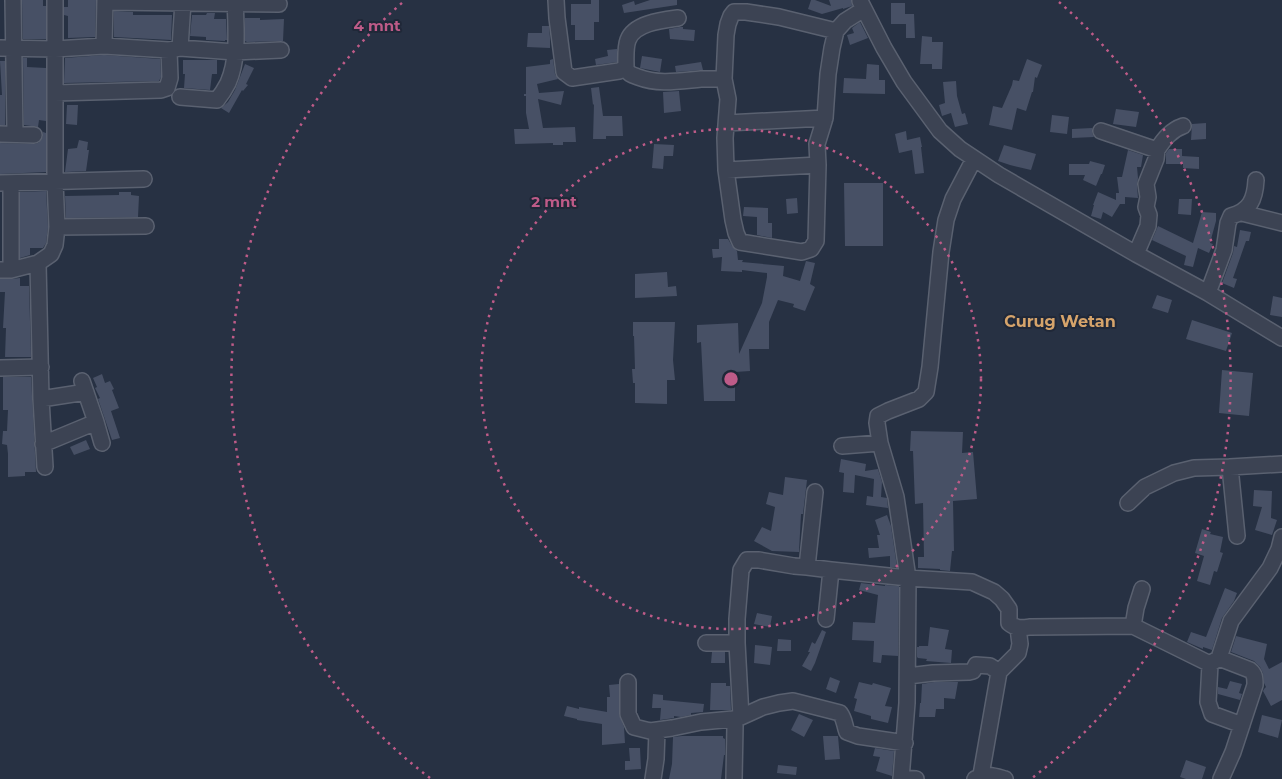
<svg xmlns="http://www.w3.org/2000/svg" width="1282" height="779" font-family="Montserrat,sans-serif">
	<rect width="100%" height="100%" fill="#273143"/>
	<path fill="#475065" d="M22 0H43V6H46V39H23Z
		M68 0H96L95 37 68 38V16L64 15V7H68Z
		M591 0H599V22H594V40H575V25H571V4H591Z
		M650 0H677V5L624 13 622 5 634 1 635 5Z
		M811 0H815L831 6 829 0H851L852 6 843 9V8L822 14 808 9Z
		M891 3H905V14H914L915 38H906V24H891Z
		M114 11 133 12V15H172L171 40 114 37Z
		M207 13H215L214 19H226L227 40H225V41L206 40V37L190 36 192 15H206Z
		M245 18H260V20L284 19 283 41 247 42 245 41Z
		M860 22 868 38 850 45 847 35 854 33 852 28Z
		M542 26H549L550 38V48L527 47 528 33H542Z
		M680 27H683V29L695 30 694 41 670 39 669 29Z
		M922 36 932 37V42H943L942 69H932V64H920Z
		M617 49V62L596 65 595 59 608 56 607 50Z
		M104 55 160 59 161 77 159 81 64 83 65 58Z
		M642 56 662 59 660 72 640 68Z
		M23 58H27V67L46 68V121L39 120 38 127 24 125Z
		M553 59 555 74 558 79 537 84 539 93 564 91 561 105 538 99 543 128 575 127 576 142H563V145H553V143L515 144 514 129H529L526 113V96H524V94H526V67L550 64V60Z
		M1027 59 1042 65 1037 78 1035 77 1033 92H1032L1026 111 1017 108 1012 130 989 125 993 106 1002 108 1012 85 1013 80 1019 81Z
		M183 60H217V74H212L210 90 184 88 185 74H183Z
		M0 61H5V125H0V95H2Z
		M701 62 703 70 676 72 675 66Z
		M245 64 254 68 246 84 248 85 243 91 242 90 229 113 221 108 228 102 235 90Z
		M867 64 879 65V80H885V94L843 93 844 78 866 79Z
		M956 81 957 96 962 114 965 113 968 124 955 127 951 113 942 116 939 105 945 103 943 82Z
		M599 87 603 116H622L623 136H606V139H593L594 104 593 105 591 88Z
		M679 91 681 111 664 113 663 92Z
		M67 105H78L77 125 66 124Z
		M1116 109 1139 112 1136 127 1113 124Z
		M1052 115 1069 117 1067 134 1050 132Z
		M1206 123V139L1191 140 1192 124Z
		M1092 128V133L1094 137 1072 138V129Z
		M906 131 907 140 920 137 922 147H921L924 173 915 174 912 150 899 153 895 134Z
		M43 132 46 133V172L0 174V143L34 144 38 143 42 139Z
		M79 140 88 142 87 150H89L86 171 65 172 68 149 77 148Z
		M654 144 674 145 673 156H664L663 169 652 168Z
		M1004 145 1036 154 1031 170 1010 165 998 161Z
		M1169 149H1182V156L1199 157V169L1183 168V164H1166V153Z
		M1128 150 1143 155 1141 167H1137L1138 178 1137 185 1138 198 1125 197V204H1120L1112 217 1103 212 1101 219 1091 216 1094 205H1093L1098 192 1116 200V193H1119L1117 177H1122Z
		M1090 161 1105 165 1102 174H1101L1096 186 1083 180 1085 175H1069V164H1089Z
		M844 183H883V246H845Z
		M46 191 48 227 46 243 43 248H30V255L20 258V192Z
		M119 192H131V195L139 196 138 217 66 218 65 196 119 195Z
		M797 198 798 213 787 214 786 199Z
		M1179 199H1192L1191 215 1178 214Z
		M744 207 768 208V223H772V238L757 235V217L743 216Z
		M1202 212 1216 213V221L1210 243 1213 244 1209 253 1198 248 1193 267 1184 265 1186 256 1152 240 1158 226 1193 243Z
		M1240 230 1251 232 1249 241H1246L1233 278 1237 279 1234 288 1222 283 1233 253 1234 246 1237 247Z
		M719 239H728L732 246 737 251 738 260H743L742 262 784 266 783 276 800 281 806 261 815 263 810 284 815 287 805 311 793 307 794 304 778 300 769 322V349H749L750 371 735 372V401H704L701 342 697 343V325L738 323 739 354 762 303 767 277V273L742 270V272L721 271 722 257 713 258 712 249H719Z
		M667 272 668 287 676 286 677 296 635 298V274Z
		M20 278V286H29L31 357H5L6 328H3L5 292H0V279H11Z
		M1157 295 1172 300 1168 313 1152 308Z
		M1273 296 1282 298V317L1270 315Z
		M1192 320 1232 333 1226 351 1186 339Z
		M633 322H675L673 360 675 380H667V404L635 403V383H633L632 369H635L634 336H633Z
		M1222 370 1253 373 1249 416 1219 413Z
		M102 374 105 383 110 381 114 389 112 390 119 408 111 411 120 438 112 440 98 399 100 398 95 388 97 387 93 378Z
		M3 377H31L36 472H25V476L8 477V454L7 445 2 444 3 431H7L8 410H3Z
		M911 431 963 432 962 453 973 452 977 499 953 501 954 551H952L950 571 940 570V569L918 568V557H924L923 503 915 504 913 451H910Z
		M86 440 90 449 74 455 70 447Z
		M841 459 866 464 865 471 878 469 882 482 881 497 887 498 888 508 866 505 867 496 873 497 874 479 855 475 854 493 843 492 844 473 839 472Z
		M785 477 807 480 803 514H801L799 552 772 551 754 541 762 527 771 531 775 507 766 504 769 492 783 495Z
		M1254 490 1272 491 1271 518 1277 520 1272 535 1255 530 1262 507 1253 506Z
		M887 515 891 526 897 567H890V556L869 558 868 548H879L877 535H880L875 520Z
		M1202 529 1211 532 1210 534 1223 537 1220 552 1223 553 1217 572 1214 571 1210 585 1197 581 1204 556 1195 553Z
		M861 583 885 586V585L899 586 898 656 882 655 881 663 873 662 874 641 852 640 853 622 875 623 878 595 859 590Z
		M1225 588 1237 593 1234 601 1222 618 1212 650 1203 647V649L1187 642 1191 632 1206 637Z
		M757 613 772 616 770 627 754 624Z
		M930 627 949 630 945 649 952 650 951 663 926 661 927 659 918 658 917 657V647H919V646H928Z
		M822 630 826 632 815 663 811 671 802 666 810 652H808L812 642 815 644Z
		M1236 636 1267 644 1264 659 1269 669 1282 662V700L1271 706 1263 691 1264 689 1266 687 1264 683 1263 673 1260 667 1254 661 1231 652Z
		M778 639 791 640V651H777Z
		M755 645 772 647 770 665 754 663Z
		M712 652H725V663H711Z
		M830 677 840 681 836 693 826 689Z
		M1230 681 1242 684 1239 693 1242 694 1240 700 1218 694V687L1227 689Z
		M859 682 872 685 873 683 891 688 885 706 892 707 888 723 871 719V716L854 711 857 699 854 698Z
		M934 682H958L955 699 944 698V709H936L935 717H919L920 703H921L922 684Z
		M711 683H726V686H730L731 710H710Z
		M619 684V714L624 727 625 743 602 745V724L577 720V719L564 716 567 706 579 709V707L607 712V697H610L609 685Z
		M653 694 663 695V700L704 704 703 712 691 713V715L681 717 674 716V718L660 720 661 708H652Z
		M799 714 813 720 804 737 791 730Z
		M1262 715 1282 720 1278 738 1258 732Z
		M682 736H723V738L725 739V755H724L721 779H669L672 764 673 737Z
		M823 736H838L840 759 825 760Z
		M629 748H640L641 769 625 770V761H630Z
		M875 748 894 751 892 776 876 771 880 757 873 756Z
		M1186 760 1206 767 1202 779H1186L1180 777Z
		M778 765 797 767 796 775 777 773Z"/>
	<g fill="none" stroke-linecap="round" stroke-linejoin="round">
		<g stroke="#5a6170" stroke-width="18">
			<path id="minor" d="M13 0 15 134
				M556 0 557 18 564 72 572 78 619 71 626 68C628 74 632 75 638 77 659 85 679 81 701 79 708 79 716 79 724 79
				M860 1 884 48 904 82 940 131 960 149 999 175 1136 254 1208 293 1282 338
				M105 2 279 4
				M836 31 779 17 746 12H734L731 16 728 24 726 35 724 79 728 99 725 138 726 170 733 220 736 233 740 242 802 252 811 249 816 241 818 165 817 144 825 118 828 74 832 48 836 31 845 21 864 9
				M104 46 105 0
				M0 48 55 49 104 46 169 50 180 48 183 2
				M180 48 235 52 281 50
				M626 68C626 59 625 48 628 40 634 23 663 20 678 18
				M55 93 161 90 167 88 170 78 169 50
				M180 97 217 100C221 95 225 89 228 83 239 58 236 27 235 0
				M727 123 825 118
				M1101 131 1157 150 1156 159 1146 184 1148 197 1146 207 1149 215 1148 226 1136 254
				M0 134 34 135
				M1157 150C1164 139 1171 130 1183 126
				M726 170 818 165
				M0 183 144 179
				M11 183V270
				M1242 213 1282 223
				M57 227 146 226
				M0 270H11L38 263
				M1208 293 1224 250 1228 223 1231 216C1250 211 1255 199 1256 180
				M0 368 41 367
				M41 399 86 392
				M96 422 102 443
				M43 444 96 422 82 381
				M842 446 880 443
				M45 467 41 399 38 263 51 254 55 245 57 227 55 182V0
				M1128 503 1145 487 1174 473 1194 468 1230 467
				M1237 536 1230 467 1282 464
				M807 567 815 492
				M826 619 831 570
				M1133 626 1136 608 1142 589
				M706 643H737
				M1219 658 1231 621 1270 568 1279 549 1282 537
				M1210 664 1208 702 1212 714 1242 725
				M908 676 933 673 969 672 973 671 976 665 990 666 999 672
				M628 682V714L634 727 650 731 672 728 701 722 733 719 741 717 763 707 779 703 793 701 840 713C845 720 844 724 847 732L858 736 905 743
				M741 717 737 643V619L741 570 747 560H759L794 566 807 567 831 570 908 578 972 582 994 592 1002 599 1009 609V623C1016 629 1022 628 1030 627L1133 626 1210 664 1219 658 1250 670C1255 674 1255 678 1255 685L1233 752 1221 779
				M733 719 735 726 734 779
				M981 775 999 672 1018 653 1020 644 1018 628
				M901 778 916 779
				M653 779 656 759 657 730
				M901 779 907 703 908 578 896 497 880 443 877 423 878 416 888 411 919 399 926 392 930 367 941 252 946 220 953 199 974 159
				M975 779C986 773 994 776 1005 779"/>
		</g>
		<use href="#minor" stroke="#3c4353" stroke-width="15"/>
	</g>
	<g fill="none" stroke="#be5b88" stroke-width="2.5" stroke-dasharray="2.5 5">
		<circle cx="731" cy="379" r="250"/>
		<path d="M430 778A500 500 0 0 1 403 2M1059 2A500 500 0 0 1 1032 778"/>
	</g>
	<g text-anchor="middle" stroke-width="4" stroke-linejoin="round" paint-order="stroke">
		<g font-size="16" font-weight="bold" fill="#d6a46b" stroke="#202838">
			<text x="1060" y="327">Curug Wetan</text>
		</g>
	</g>
	<circle cx="731" cy="379" r="8" fill="#be5b88" stroke="#202838" stroke-width="2.5"/>
	<g font-size="15" text-anchor="middle" font-weight="bold" fill="#be5b88" stroke="#202838" stroke-width="4" stroke-linejoin="round" paint-order="stroke">
		<text x="377" y="31">4 mnt</text>
		<text x="554" y="207">2 mnt</text>
	</g>
</svg>
